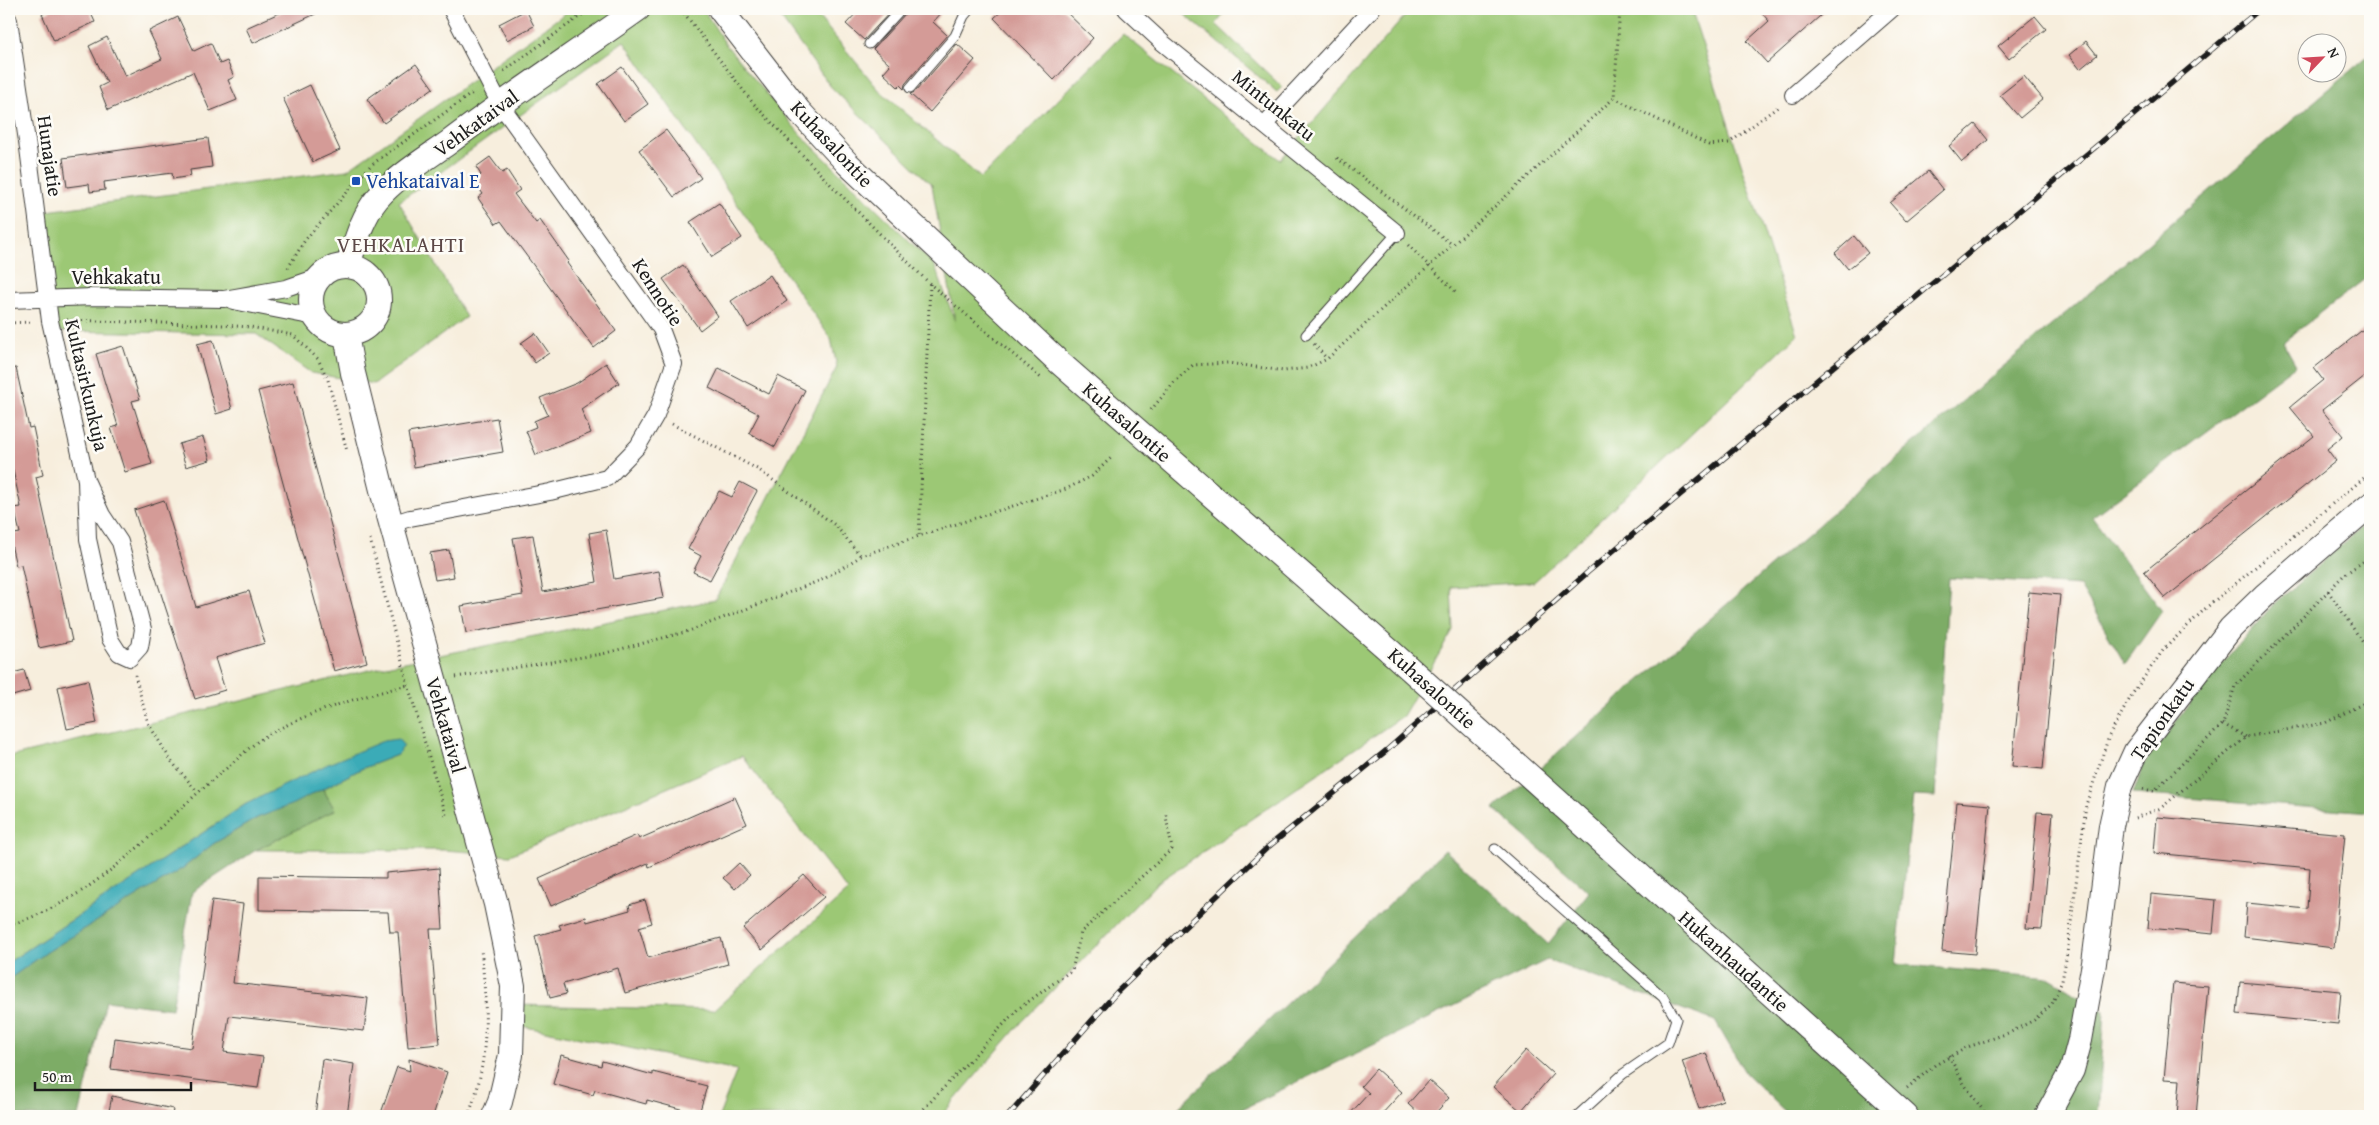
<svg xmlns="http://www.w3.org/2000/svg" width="2379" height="1125" font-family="'Gentium Book Plus',serif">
	<rect width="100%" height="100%" fill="#fdfcf7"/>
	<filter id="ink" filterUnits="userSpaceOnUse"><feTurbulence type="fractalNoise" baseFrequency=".02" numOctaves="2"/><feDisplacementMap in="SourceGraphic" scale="10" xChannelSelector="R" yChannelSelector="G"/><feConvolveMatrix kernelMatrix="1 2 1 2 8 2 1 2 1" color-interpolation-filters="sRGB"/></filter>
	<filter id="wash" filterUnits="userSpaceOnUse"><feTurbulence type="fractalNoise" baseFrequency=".0096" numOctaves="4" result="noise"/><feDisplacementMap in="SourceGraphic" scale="20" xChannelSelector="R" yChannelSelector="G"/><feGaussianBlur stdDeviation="1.12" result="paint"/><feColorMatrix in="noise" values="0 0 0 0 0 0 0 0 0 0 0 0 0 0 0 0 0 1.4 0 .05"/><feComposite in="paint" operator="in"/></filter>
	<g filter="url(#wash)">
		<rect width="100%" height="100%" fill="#f7eedd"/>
		<path fill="#9cc875" stroke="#5c7248" d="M571 9H703L727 46 800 134 935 266 955 321 932 185 831 87 774 9H812L879 90 981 178 1123 34 1280 160 1411 9H1691L1797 335 1534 582 1451 587 1453 630 1403 716 1157 883 1021 1023 941 1116H719L737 1070 516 1025 517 1005 714 1010 848 891 742 756 510 855 444 850H256L334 810 323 789 361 769 397 755 246 804 9 962V757L390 665 715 600 837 367 831 339 624 41 399 202 466 317 374 384 311 373 256 334 53 331 40 212 347 170Z
			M1178 9H1228L1216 24 1282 87 1277 92Z"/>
		<path fill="#7dac66" stroke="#4c6441" d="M2370 54V275L2283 342 2296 365 2092 517 2162 611 2125 664 2080 586 1949 578 1935 797 1913 796 1896 964 2050 978 2105 1011 2098 1116H1790L1746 1074 1715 1021 1547 960 1228 1116H1170L1445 850 1548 944 1589 892 1494 809C1782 552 2077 304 2370 54Z
			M2370 520V812L2133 794 2144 764 2208 679 2271 607Z
			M323 789 335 810 256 850 192 892 172 1009 106 1001 79 1116H9V979L47 952 183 868 213 844 257 818Z"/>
		<path fill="#3babb7" stroke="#2c646a" d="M398 739 404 746 397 755 361 769 293 804 257 818 213 844 183 868 47 952 9 979V962L246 804 328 764 383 741Z"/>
		<g id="blocks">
			<path fill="#d49b97" d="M53 9H89L95 22 54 41 42 14Z
				M288 9H326L253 43 246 28Z
				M860 9H893L864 40 846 24Z
				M907 9H945L933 22 947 35 905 84 904 89 900 85 898 87 883 73 890 65 873 49 906 13Z
				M1004 9H1063L1093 38 1054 80 994 18Z
				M1758 9H1828L1767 63 1747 41 1769 21Z
				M526 10 534 26 507 40 499 24Z
				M2035 16 2046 29 2009 59 1998 46Z
				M178 17 194 51 211 43 220 64 227 61 234 77 228 80 237 100 210 111 193 72 108 110 99 87 107 83 89 46 107 37 125 76 162 59 149 31Z
				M2086 41 2097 55 2080 69 2069 55Z
				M957 44 975 60 930 112 910 94 915 92Z
				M416 64 433 88 384 123 367 99Z
				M622 67 648 104 624 121 598 84Z
				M2024 76 2043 99 2020 118 2000 95Z
				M310 85 340 150 313 162 283 98Z
				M1975 124 1988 140 1962 162 1949 146Z
				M666 130 701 178 674 197 639 150Z
				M208 138 212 167 190 170 191 176 173 179 172 173 104 182 105 190 90 192 89 184 67 187 63 158Z
				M490 157 502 173 507 170 520 190 514 194 536 223 540 220 569 261 567 263 616 331 594 348 501 221 496 224 478 198 483 194 473 180 481 175 476 167Z
				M1928 171 1943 190 1906 221 1890 203Z
				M719 203 742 238 712 257 690 222Z
				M1854 236 1868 253 1848 269 1835 253Z
				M683 265 718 316 700 330 663 279Z
				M770 275 787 301 748 328 731 301Z
				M2370 324V372L2322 410 2343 436 2327 449 2336 461 2165 598 2144 572 2314 436 2290 407 2323 380 2314 368Z
				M535 333 549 353 535 363 521 343Z
				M213 340 232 409 216 414 197 344Z
				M123 346 140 399 132 401 152 464 125 472 111 428 118 426 96 354Z
				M606 363 619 383 581 409 591 433 536 455 526 431 536 427 534 421 548 415 540 398 577 383Z
				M16 368 29 428 33 427 43 475 36 477 72 641 39 648 21 565 16 566 9 535 20 533 14 508 21 507 9 452V369Z
				M719 368 769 394 778 376 805 390 775 447 749 433 759 414 709 388Z
				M293 382 367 662 334 671 258 391Z
				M497 418 503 452 414 467 408 433Z
				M203 437 210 460 186 467 179 444Z
				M740 482 757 491 710 580 693 572 701 556 688 549 719 491 732 497Z
				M164 500 196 607 249 591 265 643 215 658 225 690 195 699 134 510Z
				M606 530 614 579 659 571 664 598 466 633 461 606 523 595 513 538 533 535 543 592 597 582 589 533Z
				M449 550 454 577 435 580 430 553Z
				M2029 592 2060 595 2043 769 2012 766Z
				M24 670 30 691 9 697V674Z
				M88 680 97 723 67 729 58 687Z
				M735 797 747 824 649 867 648 863 551 906 539 879 637 835 639 839Z
				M1957 802 1990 805 1975 954 1942 951Z
				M2037 812 2053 813 2042 929 2026 928Z
				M2157 817 2345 834 2334 948 2244 937 2247 903 2307 909 2310 868 2154 853Z
				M739 863 750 875 735 889 723 878Z
				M439 868 443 929H430L440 1044 408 1047 398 932H390L388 912 259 910V876L386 878V873Z
				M804 875 824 897 762 950 743 928Z
				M2151 894 2216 900 2213 934 2148 928Z
				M212 900 243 904 233 983 368 998 364 1031 229 1016 224 1052 263 1057 258 1088 111 1069 115 1038 192 1048Z
				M645 900 652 923 639 927 648 958 721 938 728 964 625 993 618 968 563 984 566 994 550 998 535 936 561 929 559 925 586 917 587 922 630 910 629 905Z
				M2240 982 2341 991 2338 1024 2237 1014Z
				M2173 983 2208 986 2196 1116H2177L2180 1080 2164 1079Z
				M1526 1050 1553 1074 1521 1111 1493 1087Z
				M1706 1053 1723 1100 1699 1109 1682 1061Z
				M561 1055 601 1066 602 1061 653 1075V1072L707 1086 699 1114 647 1100 646 1104 595 1090 593 1095 553 1084Z
				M322 1059 354 1064 347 1116H315Z
				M409 1059 447 1072 433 1116H380L397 1067 410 1071Z
				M1376 1069 1402 1092 1380 1116H1348L1369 1093 1361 1086Z
				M1429 1080 1449 1098 1433 1116H1421L1408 1104Z
				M112 1096 173 1109 172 1116H108Z"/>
		</g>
	</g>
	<g filter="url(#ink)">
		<use href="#blocks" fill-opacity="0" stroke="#3d3c39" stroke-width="1"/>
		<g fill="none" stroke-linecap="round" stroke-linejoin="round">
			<g stroke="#3d3c39" stroke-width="11">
				<path id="lane" d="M869 44 901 9
					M910 88 955 36 964 16 970 9
					M1306 335 1397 233
					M1495 849 1663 997 1676 1019 1668 1043 1623 1074 1577 1116"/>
			</g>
			<g stroke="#3d3c39" stroke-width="18">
				<path id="street" d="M1126 9 1163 43 1397 233
					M9 20 28 148 50 321 86 480 88 539 110 639 119 653 130 658 140 647 143 629 120 542 102 515 86 480
					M1793 95 1892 9
					M1264 125 1372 9
					M9 300 93 297 224 299 286 288 321 276
					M233 301 315 317
					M391 524 410 518 550 492 607 478 638 446 656 415 674 364 661 329 500 104 451 9"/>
			</g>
			<g stroke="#3d3c39" stroke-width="26">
				<path id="secondary" d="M720 9 799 111 848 164 1060 363 1391 652
					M348 265C355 244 362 217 377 199 396 177 424 160 448 143 510 96 575 54 638 9
					M311 300a34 34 0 1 1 68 0a34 34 0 1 1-68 0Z
					M346 335 353 373 383 494 496 904 513 986 511 1055 500 1102 494 1116
					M1563 806 1906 1116
					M2047 1116 2072 1070 2080 1040 2094 963 2111 826 2120 786 2136 751 2231 628 2265 595 2370 505"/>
			</g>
			<path stroke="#3d3c39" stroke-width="3" stroke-dasharray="1 4" stroke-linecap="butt" d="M681 9 753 103 832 186 930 284 1041 378
				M504 71 590 9
				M1614 98 1709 145 1729 143 1779 106
				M1337 158 1453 245
				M1408 245 1456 292
				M288 268 305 240 371 165 474 92
				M930 284 919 536 1066 489 1092 476 1113 456
				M67 320 222 325 250 327 293 335 318 359 328 380 347 451
				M9 323 33 322
				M1314 344 1327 359
				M1151 410 1176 380 1193 365 1228 363 1284 371 1308 368 1327 359 1614 98 1620 9
				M672 424 759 470 835 525 861 556
				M370 539 408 685 446 815
				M2328 591 2370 653
				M135 675 148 723 172 762 197 791
				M456 677 602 654 689 631 824 579 861 556 919 536
				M2223 724 2246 737
				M2143 789 2154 791 2223 724 2235 686 2345 574 2370 557
				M2135 818 2161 808 2246 737 2325 723 2370 700
				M9 925C99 899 158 824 228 767 240 757 252 744 266 736 309 711 360 697 408 685
				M1949 1056 1964 1084 1987 1116
				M1907 1088 1935 1065 1968 1047 2011 1032 2034 1020 2052 1004 2062 981 2067 954 2086 805 2109 736 2133 693 2164 649 2207 607 2370 473
				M468 1116C490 1063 487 1005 481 949
				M917 1116 1018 1009 1072 970 1081 932 1172 849 1165 811"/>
			<use href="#lane" stroke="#fff" stroke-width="9"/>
			<use href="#street" stroke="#fff" stroke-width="16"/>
			<use href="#secondary" stroke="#fff" stroke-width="24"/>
			<g stroke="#1c1c1c" stroke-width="5.5">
				<path id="rail" d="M1008 1116 1117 992 1268 847 1387 750 1588 572 2260 9"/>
			</g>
			<use href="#rail" stroke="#fdfcf7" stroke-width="4" stroke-dasharray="11" stroke-linecap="butt"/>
			<g stroke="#3d3c39" stroke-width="26" stroke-linecap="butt">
				<path id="secondary-bridge" d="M1391 652 1563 806"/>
			</g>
			<use href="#secondary-bridge" stroke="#fff" stroke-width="24"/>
		</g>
	</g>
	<rect fill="#1a4fb4" stroke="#fdfcf7" stroke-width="2" x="351" y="176" width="10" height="10" rx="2.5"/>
	<g text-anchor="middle" stroke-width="5" stroke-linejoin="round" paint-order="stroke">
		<g font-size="20" fill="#1c1c1c" stroke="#fdfcf7">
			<text transform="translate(1274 105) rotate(39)" y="7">Mintunkatu</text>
			<text transform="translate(476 123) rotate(-36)" y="7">Vehkataival</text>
			<text transform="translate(832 144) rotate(47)" y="7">Kuhasalontie</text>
			<text transform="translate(50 156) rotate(82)" y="7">Hunajatie</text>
			<text x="116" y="284">Vehkakatu</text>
			<text transform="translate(658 292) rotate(57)" y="7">Kennotie</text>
			<text transform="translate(87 385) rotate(77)" y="7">Kultasirkunkuja</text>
			<text transform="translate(1127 422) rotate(41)" y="7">Kuhasalontie</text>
			<text transform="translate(1432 688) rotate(42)" y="7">Kuhasalontie</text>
			<text transform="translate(2162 719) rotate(-55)" y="7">Tapionkatu</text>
			<text transform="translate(446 725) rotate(74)" y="7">Vehkataival</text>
			<text transform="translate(1734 961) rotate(42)" y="7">Hukanhaudantie</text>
		</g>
		<g font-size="20" fill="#164399" stroke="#fdfcf7" text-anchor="start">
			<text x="366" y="188">Vehkataival E</text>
		</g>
		<g font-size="21" letter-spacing="1" fill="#5c4847" stroke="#fdfcf7">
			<text x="401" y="252">VEHKALAHTI</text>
		</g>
	</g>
	<rect width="2379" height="1125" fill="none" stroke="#fdfcf7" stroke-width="30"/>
	<g transform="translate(2322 58) rotate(65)"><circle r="24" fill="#fdfcf7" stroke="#a3a29f"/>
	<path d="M0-4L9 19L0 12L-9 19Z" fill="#d1495b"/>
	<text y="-8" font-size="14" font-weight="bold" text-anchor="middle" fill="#1c1c1c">N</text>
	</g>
	<path d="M35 1082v8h156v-8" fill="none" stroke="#1c1c1c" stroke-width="2.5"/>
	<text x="42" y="1082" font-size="15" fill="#1c1c1c" stroke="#fdfcf7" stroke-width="4" paint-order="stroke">50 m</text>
</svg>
